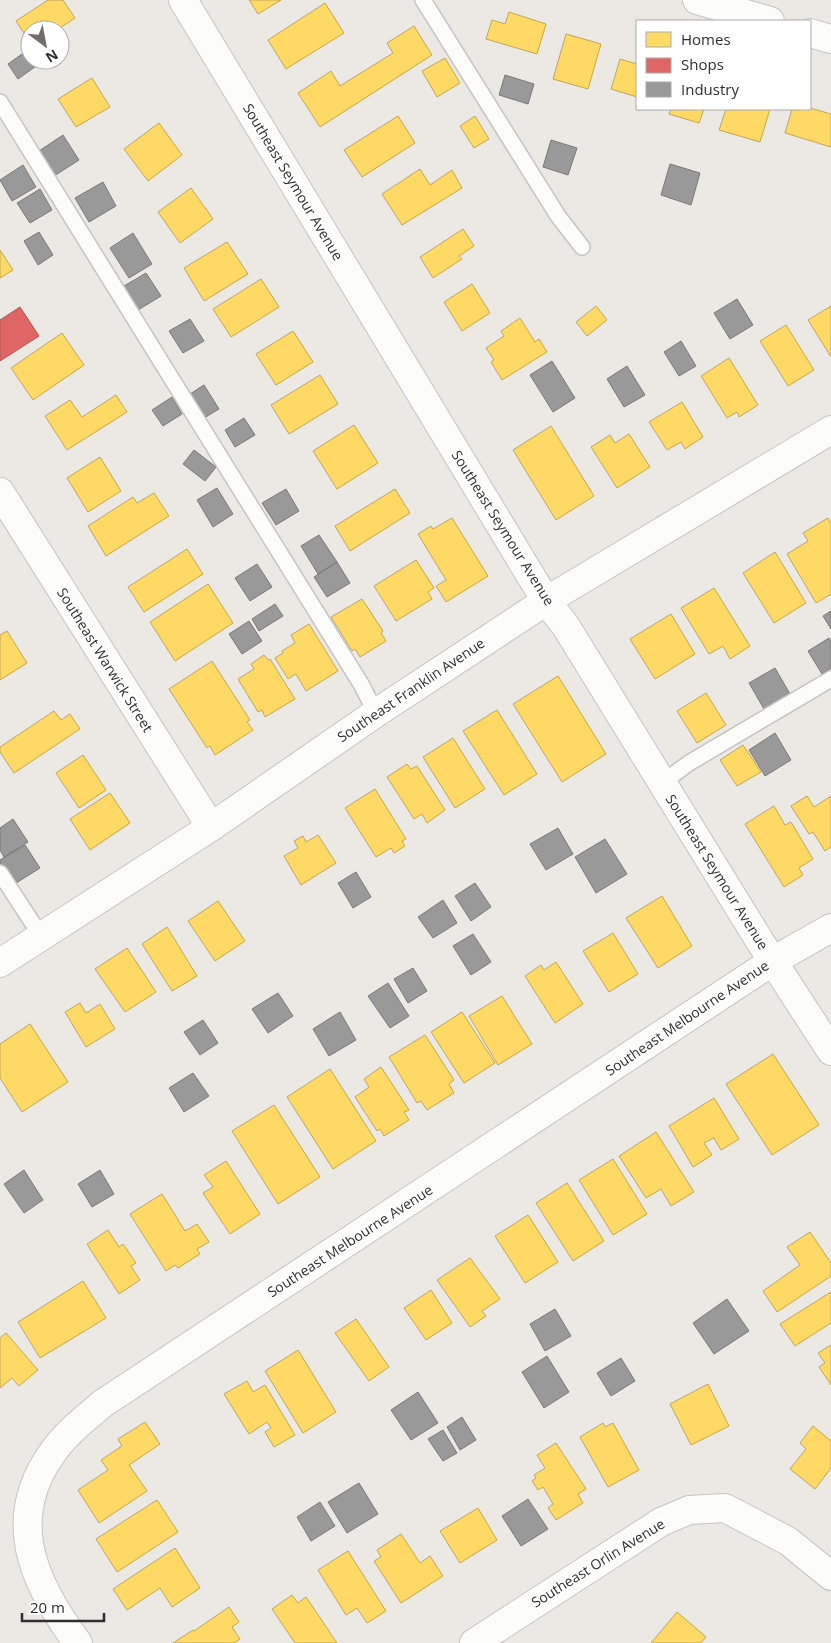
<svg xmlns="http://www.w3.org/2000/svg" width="831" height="1643" font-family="'Open Sans',sans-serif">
	<rect width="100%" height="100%" fill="#ece8e4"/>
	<path fill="#ffd966" stroke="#c0a655" d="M48 0H63L75 18 57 30H30V43L16 21Z
		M249 0H281L258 14Z
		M325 3 344 33 286 69 268 40Z
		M509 12 546 24 537 54 486 39 492 20 505 24Z
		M414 26 432 55 320 127 298 93 331 71 340 86 393 53 387 43Z
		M566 34 601 44 588 89 553 79Z
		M445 58 460 83 437 97 422 71Z
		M620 59 637 64V97L611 89Z
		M92 78 110 107 76 127 58 99Z
		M810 108 831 114V147L785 133 792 109Z
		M671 109H704L699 123 669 114Z
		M726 109H770L760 142 719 130Z
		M398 116 415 143 362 177 344 150Z
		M475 116 489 139 474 148 460 126Z
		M159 123 182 155 148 181 124 149Z
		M420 169 430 185 452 170 462 188 402 225 382 194Z
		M191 188 213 219 180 243 158 212Z
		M463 229 474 246 459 256 462 259 433 278 420 257Z
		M227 242 248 274 204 301 184 268Z
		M0 250 13 270 0 278Z
		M261 279 279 307 231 337 213 309Z
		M472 284 490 313 462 331 444 302Z
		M596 306 607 320 587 336 576 322Z
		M831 306V357L808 320Z
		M520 318 535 342 539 339 547 352 502 380 491 362 494 360 486 348 504 336 501 331Z
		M786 325 814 370 788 386 760 341Z
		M293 331 313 362 276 385 256 354Z
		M62 333 84 365 33 400 11 368Z
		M729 358 758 405 739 417 737 412 727 418 701 376Z
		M320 375 338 404 289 434 271 405Z
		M116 395 127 412 67 450 45 416 70 400 82 417Z
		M682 402 703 437 685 449 681 442 667 450 649 422Z
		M354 425 378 463 337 489 313 451Z
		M551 426 594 496 556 520 513 450Z
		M629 434 650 467 617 488 591 447 610 435 615 443Z
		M100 457 121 491 88 512 67 478Z
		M395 489 410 513 350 551 335 526Z
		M154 493 169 516 106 556 88 526 133 497 137 503Z
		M452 518 488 576 446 602 436 586 446 580 418 534 431 526 433 529Z
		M828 518 831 523V594L816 603 787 554 808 541 803 533Z
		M187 549 203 574 144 612 128 587Z
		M775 552 806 603 774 623 743 573Z
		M416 560 434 588 428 592 432 599 396 621 374 586Z
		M208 584 233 623 175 661 150 622Z
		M714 588 750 646 730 659 723 646 709 654 681 608Z
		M362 599 383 631 381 633 386 641 360 657 355 649 352 651 331 617Z
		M671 614 695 654 655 679 630 639Z
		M309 624 338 671 306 691 296 674 288 679 275 658 283 653 282 651 295 643 291 635Z
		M7 631 27 663 0 680V635Z
		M264 655 268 660 270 659 295 699 265 717 262 710 258 712 238 679 254 669 251 664Z
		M212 661 250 720 247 722 253 730 215 755 210 746 207 748 169 689Z
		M558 676 606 754 562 782 513 704Z
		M706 693 726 725 697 743 677 711Z
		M497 710 537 774 504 795 463 731Z
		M54 711 61 720 70 714 80 729 14 773 0 752V747Z
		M453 738 485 789 455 808 423 757Z
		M743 745 761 772 737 786 720 760Z
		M83 755 106 790 79 808 56 773Z
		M407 764 411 769 417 766 445 810 427 823 422 814 414 819 387 777Z
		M375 789 406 839 402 841 405 846 394 853 391 848 376 857 345 808Z
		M110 793 130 823 90 850 70 819Z
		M807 796 814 807 831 796V847L825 851 813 832 809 834 791 806Z
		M774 806 785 825 791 822 813 859 799 868 803 875 784 887 745 824Z
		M318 835 336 863 301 885 284 856 298 848 294 841 303 836 306 842Z
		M662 896 692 946 658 968 626 918Z
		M218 901 245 941 215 961 188 921Z
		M167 927 197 976 172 991 142 944Z
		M613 933 638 974 609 992 583 951Z
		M127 948 156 992 125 1012 95 969Z
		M556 962 583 1004 555 1023 525 976 541 965 544 970Z
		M502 996 532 1044 498 1065 469 1016Z
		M80 1003 86 1013 100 1004 115 1029 86 1047 65 1012Z
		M462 1012 495 1063 464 1083 431 1032Z
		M30 1024 68 1082 22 1112 0 1078V1044Z
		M425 1035 454 1080 449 1084 454 1093 427 1110 421 1101 417 1103 389 1057Z
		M773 1054 819 1125 772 1155 726 1084Z
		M381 1067 409 1110 404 1112 409 1120 384 1136 380 1129 377 1131 355 1097 369 1087 364 1079Z
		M330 1069 376 1141 333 1169 287 1097Z
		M714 1098 739 1139 721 1150 714 1138 704 1143 712 1155 693 1167 669 1126Z
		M274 1105 320 1177 278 1204 232 1131Z
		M656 1132 694 1192 671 1206 661 1189 646 1198 619 1156Z
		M613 1159 647 1214 613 1235 579 1180Z
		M226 1161 260 1214 230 1234 203 1193 213 1187 204 1175Z
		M567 1183 604 1241 573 1261 536 1203Z
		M162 1194 185 1231 197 1224 209 1242 197 1249 200 1254 178 1268 175 1265 166 1271 130 1214Z
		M528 1215 558 1262 525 1283 495 1236Z
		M108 1230 119 1247 123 1244 136 1263 131 1266 140 1280 119 1294 87 1244Z
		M810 1232 831 1263V1276L777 1312 763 1291 800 1265 787 1247Z
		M470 1258 500 1299 482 1311 486 1316 470 1327 437 1280Z
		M83 1281 106 1318 40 1358 18 1322Z
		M431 1290 452 1323 426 1340 404 1308Z
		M831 1292V1323L795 1346 780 1324Z
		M356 1319 389 1367 369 1381 335 1333Z
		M6 1333 38 1370 19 1386 12 1378 0 1388V1338Z
		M831 1345V1385L819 1367 825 1363 818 1353Z
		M298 1350 336 1412 303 1433 265 1371Z
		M247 1381 253 1392 265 1385 295 1435 274 1447 265 1432 271 1428 267 1422 249 1434 224 1394Z
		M708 1384 729 1426 691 1445 670 1404Z
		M145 1422 160 1444 129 1465 147 1491 99 1523 78 1490 108 1470 101 1460 122 1446 118 1439Z
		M603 1423 605 1427 613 1423 639 1470 608 1487 580 1437Z
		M813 1426 831 1441V1468L815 1489 790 1469 806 1449 800 1443Z
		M556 1443 586 1489 578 1494 583 1503 556 1520 548 1508 553 1504 543 1487 538 1490 532 1481 536 1478 534 1475 545 1468 537 1455Z
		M157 1500 178 1532 117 1572 96 1539Z
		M478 1508 497 1540 460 1563 440 1531Z
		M401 1534 420 1563 430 1556 443 1576 401 1603 374 1561 381 1557 377 1550Z
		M175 1548 200 1588 172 1607 160 1588 127 1610 113 1589Z
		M348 1551 386 1611 367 1623 357 1608 346 1615 318 1570Z
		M292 1595 298 1603 306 1597 337 1643H295L272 1609Z
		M229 1607 239 1622 232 1627 240 1639 234 1643H173L193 1630 194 1631Z
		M677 1612 706 1637 701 1643H651Z"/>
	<path fill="#e06666" stroke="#ab5555" d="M20 307 39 336 0 361V320Z"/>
	<path fill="#999" stroke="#797979" d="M29 49 30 60H36L39 64 18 79 8 64Z
		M505 75 534 84 528 104 499 95Z
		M63 135 79 160 54 176 39 151Z
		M551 140 577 148 568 175 543 167Z
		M670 164 700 173 691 205 661 195Z
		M23 165 36 187 12 201 0 180Z
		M103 182 116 206 89 222 75 198Z
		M40 189 52 210 30 223 17 203Z
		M39 232 53 255 38 265 24 241Z
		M133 233 152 264 129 278 110 248Z
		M146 273 161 296 138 310 124 286Z
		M737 299 753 325 730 339 714 313Z
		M190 319 204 341 183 353 169 331Z
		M681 341 696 366 679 376 664 352Z
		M552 361 575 398 553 412 530 375Z
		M627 366 645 395 624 407 607 379Z
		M204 385 219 409 204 418 190 394Z
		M172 397 182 414 163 426 152 410Z
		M244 418 255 435 235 447 225 430Z
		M194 450 216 467 205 481 183 464Z
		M217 488 233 514 213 527 197 500Z
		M286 489 299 511 276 525 262 503Z
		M319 535 337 562 318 574 301 546Z
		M337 562 350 583 327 597 314 577Z
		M257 564 272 587 250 601 235 578Z
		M275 604 283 616 259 631 252 619Z
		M831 611V629L823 616Z
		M249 621 262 641 242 654 229 634Z
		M829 638 831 641V668L822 674 808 651Z
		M775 668 790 694 764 709 749 683Z
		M775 733 791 760 765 776 749 750Z
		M13 819 28 842 4 857 0 850V828Z
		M558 828 573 854 546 870 530 844Z
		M605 839 627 874 596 893 575 857Z
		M25 845 40 868 13 885 0 865V860Z
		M356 872 371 897 353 908 338 883Z
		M475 883 491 907 471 921 455 896Z
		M443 900 457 923 433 938 418 917Z
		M473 934 491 962 471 975 453 946Z
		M413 968 427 991 408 1003 394 979Z
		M388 983 409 1016 390 1028 368 996Z
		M278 993 293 1016 268 1033 252 1009Z
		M340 1012 356 1040 329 1056 313 1029Z
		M203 1020 218 1043 200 1055 184 1032Z
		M193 1073 209 1096 184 1112 169 1088Z
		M24 1170 43 1200 24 1213 4 1184Z
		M100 1170 114 1194 92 1207 78 1184Z
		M727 1299 749 1331 714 1354 693 1323Z
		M555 1309 571 1336 545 1351 530 1324Z
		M547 1356 569 1392 544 1408 522 1372Z
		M621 1358 635 1381 611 1396 597 1373Z
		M418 1392 438 1423 411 1440 391 1410Z
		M462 1417 476 1440 460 1450 447 1427Z
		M443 1430 457 1453 443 1461 428 1439Z
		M359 1483 378 1514 347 1533 328 1502Z
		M528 1499 548 1529 521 1546 502 1516Z
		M320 1502 335 1526 311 1541 297 1517Z"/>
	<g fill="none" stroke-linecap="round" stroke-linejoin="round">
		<g stroke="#c5c4c5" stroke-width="18">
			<path id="service" d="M423 0 558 216 582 247
				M0 102 361 684 376 713
				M662 783 689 763 831 679
				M0 873 41 936"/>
		</g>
		<g stroke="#c5c4c5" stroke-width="30">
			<path id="minor" d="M183 0 546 601 565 625 761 943 831 1051
				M697 0 770 21
				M810 33 831 39
				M0 492 211 827
				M78 1643C33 1583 4 1519 53 1452 66 1433 85 1419 102 1404L773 961 831 928
				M474 1643 661 1522 689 1510 725 1508 788 1541 831 1576"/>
		</g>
		<g stroke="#c5c4c5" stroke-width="30">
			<path id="tertiary" d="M0 963 211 827 376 713 546 601 831 430"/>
		</g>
		<use href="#service" stroke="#fcfcfb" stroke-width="15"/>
		<use href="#minor" stroke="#fcfcfb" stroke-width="28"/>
		<use href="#tertiary" stroke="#fcfcfb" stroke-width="28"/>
	</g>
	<g text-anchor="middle" stroke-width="5" stroke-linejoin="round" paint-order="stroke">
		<g font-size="14" fill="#2e2e2e" stroke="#fff">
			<text transform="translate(293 182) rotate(59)" y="5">Southeast Seymour Avenue</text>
			<text transform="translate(503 528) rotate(58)" y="5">Southeast Seymour Avenue</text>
			<text transform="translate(105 660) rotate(58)" y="5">Southeast Warwick Street</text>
			<text transform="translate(411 690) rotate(-34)" y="5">Southeast Franklin Avenue</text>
			<text transform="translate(717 872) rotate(58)" y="5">Southeast Seymour Avenue</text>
			<text transform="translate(687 1018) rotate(-34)" y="5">Southeast Melbourne Avenue</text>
			<text transform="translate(350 1241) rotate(-33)" y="5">Southeast Melbourne Avenue</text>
			<text transform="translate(598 1563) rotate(-32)" y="5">Southeast Orlin Avenue</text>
		</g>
	</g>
	<rect x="636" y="20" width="175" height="90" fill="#ffffff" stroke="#ababab"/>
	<rect x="646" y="32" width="25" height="15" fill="#ffd966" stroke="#ababab"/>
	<text x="681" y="45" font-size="15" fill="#2e2e2e">Homes</text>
	<rect x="646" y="58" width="25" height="15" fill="#e06666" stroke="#ababab"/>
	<text x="681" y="70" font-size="15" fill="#2e2e2e">Shops</text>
	<rect x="646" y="82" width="25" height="15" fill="#999999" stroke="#ababab"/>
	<text x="681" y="95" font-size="15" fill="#2e2e2e">Industry</text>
	<g transform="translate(45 45) rotate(148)"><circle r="24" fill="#ffffff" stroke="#ababab"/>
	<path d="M0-4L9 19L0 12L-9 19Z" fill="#706f6e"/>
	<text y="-8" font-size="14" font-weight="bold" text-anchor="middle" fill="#2e2e2e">N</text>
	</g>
	<path d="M22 1613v8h82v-8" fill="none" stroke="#2e2e2e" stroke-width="2.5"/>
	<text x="30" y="1613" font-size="15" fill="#2e2e2e" stroke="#ffffff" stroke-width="4" paint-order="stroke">20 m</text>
</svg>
